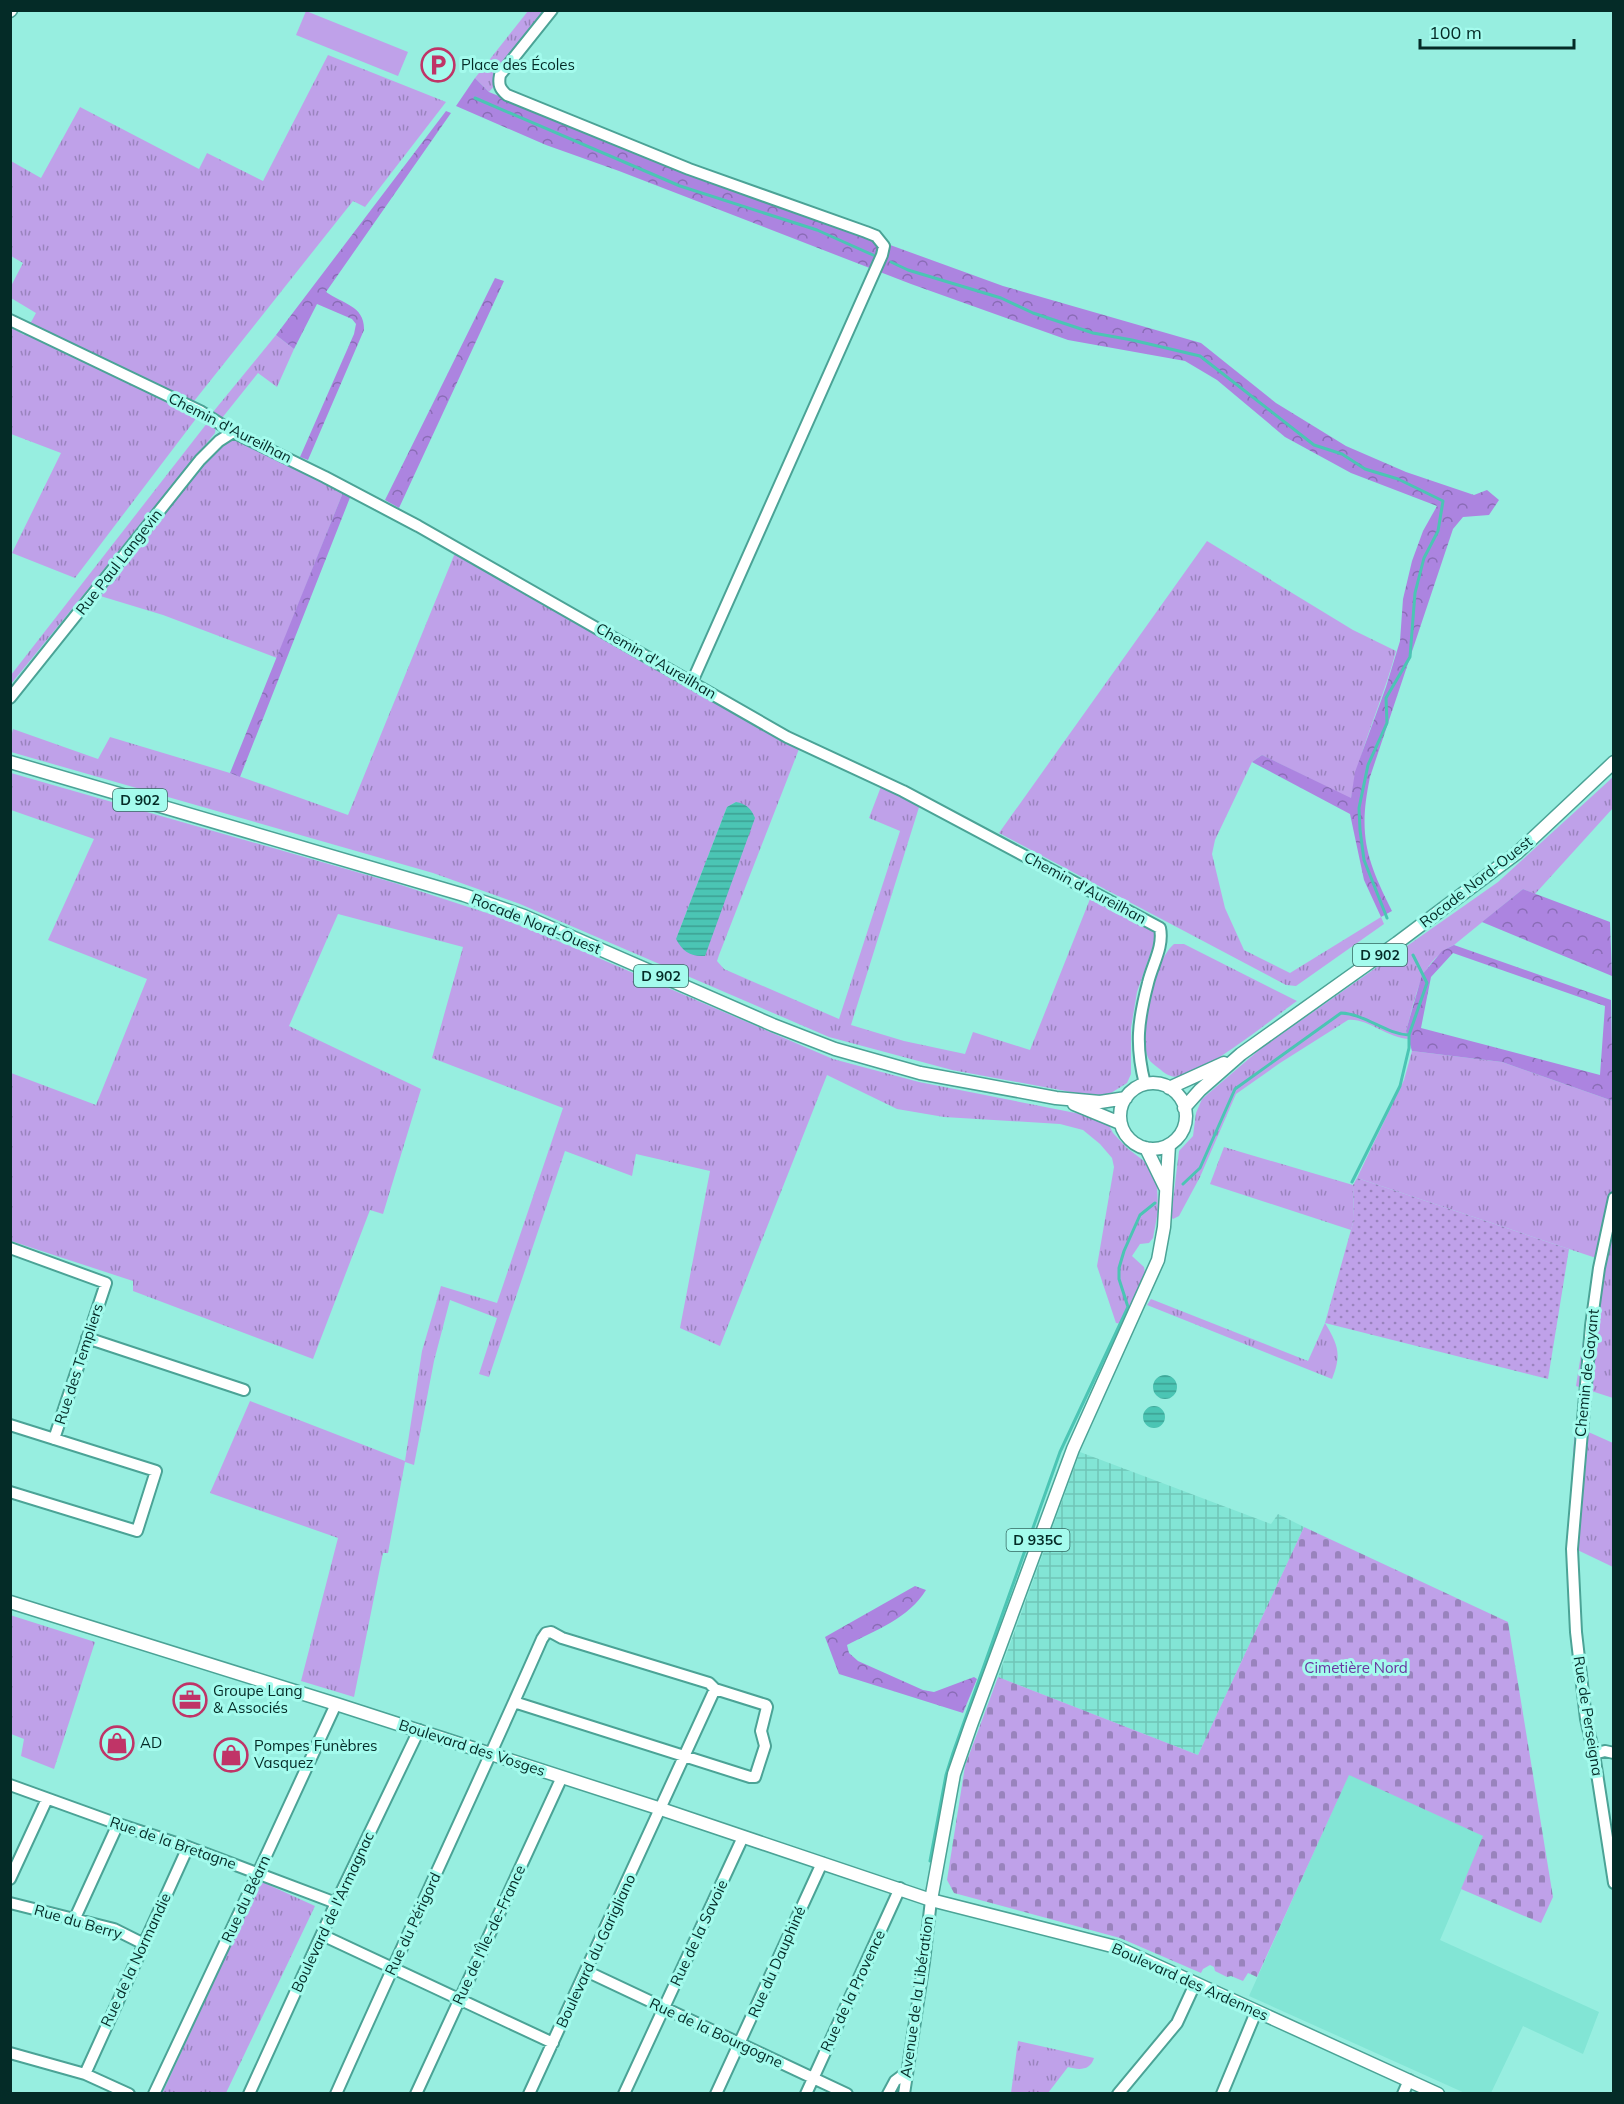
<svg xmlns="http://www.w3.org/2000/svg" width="1624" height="2104" font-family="Mulish,sans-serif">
	<defs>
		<pattern id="industrial-grid" width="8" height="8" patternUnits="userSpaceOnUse" patternTransform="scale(1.5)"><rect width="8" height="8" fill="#82e5d5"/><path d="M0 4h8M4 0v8" fill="none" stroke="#6fc5b7"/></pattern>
		<pattern id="grass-tufts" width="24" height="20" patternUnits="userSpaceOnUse" patternTransform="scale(1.5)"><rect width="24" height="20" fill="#bfa1e9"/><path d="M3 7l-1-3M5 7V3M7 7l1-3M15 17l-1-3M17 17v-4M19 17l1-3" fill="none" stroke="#9983bd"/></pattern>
		<pattern id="forest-crowns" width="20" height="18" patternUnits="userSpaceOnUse" patternTransform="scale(1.5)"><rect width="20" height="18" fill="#ac84e0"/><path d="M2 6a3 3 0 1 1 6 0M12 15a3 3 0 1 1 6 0" fill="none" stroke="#8a6cb6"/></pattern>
		<pattern id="cemetery-stones" width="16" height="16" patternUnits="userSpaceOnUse" patternTransform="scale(1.5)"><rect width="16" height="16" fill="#bfa1e9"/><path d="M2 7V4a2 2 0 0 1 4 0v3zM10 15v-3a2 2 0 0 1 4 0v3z" fill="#9983bd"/></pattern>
		<pattern id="park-dots" width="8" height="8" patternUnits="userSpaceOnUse" patternTransform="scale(1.5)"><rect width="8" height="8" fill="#bfa1e9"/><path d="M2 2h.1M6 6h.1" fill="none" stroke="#9983bd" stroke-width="1.8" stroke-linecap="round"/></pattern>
		<pattern id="water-rules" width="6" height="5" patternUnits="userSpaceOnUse" patternTransform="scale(1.5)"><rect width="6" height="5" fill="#4bc5b4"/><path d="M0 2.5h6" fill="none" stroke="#3ca092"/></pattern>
	</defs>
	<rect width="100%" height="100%" fill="#97eee0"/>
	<path fill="#82e5d5" d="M1349 1774 1484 1836 1440 1940 1599 2012 1583 2054 1523 2026 1491 2093 1467 2094 1249 1996Z"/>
	<path fill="url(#industrial-grid)" d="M1080 1452 1271 1524 1278 1514 1304 1527 1198 1755 998 1677Z"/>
	<path fill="url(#grass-tufts)" fill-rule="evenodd" d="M528 11H557L489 92 475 78Z
		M328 55 446 102 365 207 353 201 187 410 198 416 75 578 12 553 61 453 11 434V327L24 335 36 313 11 298 10 288 23 263 11 256V161L41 178 80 107 199 169 207 153 263 181Z
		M276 335 294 349 277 387 258 373 222 418 213 412Z
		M211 418 216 426 215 433 11 684V675Z
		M226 439H233L247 442 344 490 277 658 163 615 97 595 218 446Z
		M1207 541 1353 630 1396 651C1383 701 1359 748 1351 799L1262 755 1252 762 1215 840 1212 854 1225 908 1244 950 1290 973 1381 917 1384 924 1296 986 1286 985 999 833Z
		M455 553 799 749 719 955 717 961 724 969 839 1019 900 831 869 818 882 784 920 804 851 1025 904 1041 965 1054 973 1032 1030 1050 1090 899 1155 932 1153 946 1137 992 1131 1028V1074L1127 1083 1103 1098 952 1070 829 1037 520 904 433 873 11 752V737L13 729 98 759 110 737 230 773 348 815ZM736 802 676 939 727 807Z
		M11 773 395 883 499 917 580 950 833 1059 919 1082 1106 1119 1113 1133 1127 1148 1144 1161 1157 1185 1158 1211 1153 1238 1149 1243 1140 1244 1132 1256 1144 1267 1145 1273 1123 1324 1116 1323 1097 1266 1114 1167 1112 1158 1100 1144 1083 1130 1060 1124 944 1117 897 1109 827 1075 720 1346 680 1328 710 1171 636 1154 632 1176 565 1151 489 1377 479 1374 497 1318 450 1300 434 1361 414 1465 405 1462 388 1553H383L354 1697 301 1681 338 1538 210 1493 250 1401 405 1461 422 1351 441 1286 497 1303 563 1108 432 1058 463 947 338 914 289 1026 421 1089 383 1214 370 1210 313 1359 133 1291V1281L11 1241V1073L96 1105 147 979 48 940 94 839 11 810Z
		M1613 777V808L1535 894 1523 889 1454 945C1419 961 1416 998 1406 1031L1408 1039C1388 1038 1367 1018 1348 1020L1280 1063 1236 1094 1200 1177 1179 1216 1173 1219 1171 1217 1179 1151 1193 1136 1196 1113 1202 1099 1259 1050 1498 882Z
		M1174 944H1184L1297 1001C1273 1018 1202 1076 1177 1077 1171 1077 1165 1074 1161 1070 1157 1067 1153 1064 1150 1061 1135 1039 1154 960 1174 944Z
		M1412 1051 1502 1062 1613 1101V1398L1576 1386 1596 1258 1357 1178 1404 1080Z
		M1224 1147 1353 1185 1354 1219 1351 1230 1210 1184Z
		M1151 1299 1308 1361 1325 1323C1338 1345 1342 1354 1332 1379L1147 1305Z
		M1575 1426 1613 1443V1567L1567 1545Z
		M10 1615 95 1642 54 1769 21 1756 24 1739 11 1734Z
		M260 1881 315 1906 226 2093 162 2094Z
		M1018 2041 1094 2058C1090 2071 1079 2070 1068 2067L1048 2093H1011Z"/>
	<path fill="url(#forest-crowns)" fill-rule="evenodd" d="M475 78 489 92 615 145 1003 286 1201 343 1276 403 1346 446 1406 472 1474 495 1487 490 1499 500 1489 515 1463 517 1453 529 1370 777C1358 835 1366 859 1392 911L1381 917 1364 880 1350 814 1252 762 1262 755 1351 798 1355 772 1386 687 1400 641 1403 599 1412 561 1423 531 1437 506 1351 473 1285 437 1217 380 1185 361 1068 340 911 284 619 171 546 145 456 106Z
		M446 111 451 113 326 292C343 304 365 306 364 330L308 460 300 457 354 334 356 324 352 319 317 304 294 349 276 335Z
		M495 278 504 281 399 508 385 500Z
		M344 490 351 495 240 777 230 773Z
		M1523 889 1610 922 1612 976 1482 922Z
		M1454 945 1611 1000 1613 1101 1502 1062 1412 1051 1406 1031 1422 975 1442 951ZM1453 953 1605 1006 1600 1075 1421 1028 1431 977Z
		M915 1586 926 1590C909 1618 876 1630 847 1645L849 1653 858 1661 923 1690 934 1692 974 1677 977 1679 963 1713 839 1674 825 1637Z"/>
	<path fill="url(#cemetery-stones)" d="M1304 1527 1508 1622 1553 1897 1541 1923 1461 1889 1483 1836 1349 1775 1257 1977 1248 1973 1243 1981 1231 1976 1227 1977 1215 1971 1214 1967 1210 1965 1203 1969 1201 1973 1120 1938 954 1893 947 1880 965 1766 998 1677 1198 1755Z"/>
	<path fill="url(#park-dots)" d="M1357 1178 1569 1249 1548 1379 1325 1323 1354 1219 1353 1185Z"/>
	<path fill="#bfa1e9" d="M306 11 408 52 398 76 296 35Z"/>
	<path fill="url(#water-rules)" d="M736 802C746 804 751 808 755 818L705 956C691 957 683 952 676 939L727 807Z
		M1153 1387a12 12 0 1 1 24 0a12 12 0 1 1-24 0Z
		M1143 1417a11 11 0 1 1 22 0a11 11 0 1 1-22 0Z"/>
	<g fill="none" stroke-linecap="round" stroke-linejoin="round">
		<path stroke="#4bc5b4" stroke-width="3" d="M475 98 680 186 817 230 873 255
			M891 262 908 270 1001 298 1033 313 1093 333 1132 340 1200 356 1314 445 1342 454 1365 469 1398 479 1443 501 1438 531 1424 558 1415 593 1410 657 1386 698 1387 723 1368 765 1359 808 1360 830 1364 860 1387 918
			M1352 1182 1400 1086 1409 1048V1035
			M1183 1184 1200 1168 1235 1089 1341 1013C1366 1014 1385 1034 1409 1035L1427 983 1413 955
			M930 1861 946 1775 953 1753 1060 1452 1128 1307 1119 1279V1268L1124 1251 1140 1215 1155 1203"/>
		<g stroke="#4ba396" stroke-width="14">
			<path id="minor" d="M552 10 500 75C498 85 500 89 507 95L689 169 866 232 876 236 884 246 882 255 692 682
				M10 320 200 411 233 432 325 477 418 526 787 737 903 791 1160 928C1164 947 1152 965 1148 983 1138 1021 1135 1045 1145 1084
				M10 698 200 460 219 441 233 432
				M1614 1198 1599 1268 1591 1326 1572 1549 1576 1632 1586 1719 1594 1754 1614 1883
				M10 1248 106 1283 54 1439
				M87 1338 244 1390
				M10 1425 156 1471 137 1531 10 1492
				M1594 1754 1605 1751 1614 1753
				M10 1785 118 1824 188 1847 336 1903
				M10 1879 47 1799
				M10 1903 114 1929 144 1944
				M75 1918 118 1824
				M322 1935 553 2043
				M586 1971 847 2094
				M10 2053 85 2074 129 2094
				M85 2074 188 1847
				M154 2094 258 1873 336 1704
				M249 2094 336 1903 419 1730
				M336 2094C404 1941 475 1791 542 1639L546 1633 551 1632 562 1638 709 1683 715 1689 766 1705 767 1707 761 1731 765 1746 755 1777H750L514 1702
				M416 2094 562 1777
				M529 2094 715 1689
				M624 2094 743 1837
				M716 2094 822 1863
				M806 2094 900 1888
				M888 2094 895 2081 907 2072
				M904 2094 924 1962 931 1900
				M1118 2094 1177 2023 1195 1984
				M1222 2094 1256 2012
				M1403 2094 1409 2080"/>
		</g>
		<g stroke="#4ba396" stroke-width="15">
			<path id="major" d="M10 11 11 10
				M10 762 464 895 524 916 773 1025 835 1049 920 1073 1056 1098 1100 1102 1126 1098
				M1120 1116a33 33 0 1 1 66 0a33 33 0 1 1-66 0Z
				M1169 1088 1224 1063
				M1074 1104 1120 1123
				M1184 1108 1200 1090 1241 1054 1397 943 1517 853 1614 762
				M1146 1148 1165 1187
				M10 1602 336 1704 661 1809 931 1900 1116 1947 1438 2094
				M931 1900 954 1774 971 1725 1073 1449 1158 1260 1164 1227 1169 1145"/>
		</g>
		<use href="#minor" stroke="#fff" stroke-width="10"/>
		<use href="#major" stroke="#fff" stroke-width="12"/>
	</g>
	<defs>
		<g id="parking-ring" transform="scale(1.725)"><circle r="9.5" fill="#a4fbed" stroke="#c03467" stroke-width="1.5"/><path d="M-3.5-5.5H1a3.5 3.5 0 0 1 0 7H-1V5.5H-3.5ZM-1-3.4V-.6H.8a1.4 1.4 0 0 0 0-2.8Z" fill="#c03467"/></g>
		<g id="office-ring" transform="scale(1.725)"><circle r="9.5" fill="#a4fbed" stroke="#c03467" stroke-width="1.5"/><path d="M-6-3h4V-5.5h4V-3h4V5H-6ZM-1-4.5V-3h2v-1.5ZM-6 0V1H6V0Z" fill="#c03467"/></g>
		<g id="shop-ring" transform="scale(1.725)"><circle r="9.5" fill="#a4fbed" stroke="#c03467" stroke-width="1.5"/><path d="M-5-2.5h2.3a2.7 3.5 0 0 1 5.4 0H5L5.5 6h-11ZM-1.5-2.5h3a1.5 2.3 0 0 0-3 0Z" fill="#c03467"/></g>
	</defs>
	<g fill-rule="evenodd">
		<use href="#parking-ring" x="438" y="65"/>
		<use href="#office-ring" x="190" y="1700"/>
		<use href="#shop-ring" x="117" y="1743"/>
		<use href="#shop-ring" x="231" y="1755"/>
	</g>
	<g text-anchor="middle" stroke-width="6" stroke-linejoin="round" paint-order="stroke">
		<g fill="#a4fbed" stroke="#346962" stroke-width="1.5">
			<rect x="113" y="789" width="54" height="22" rx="4.5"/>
			<rect x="1353" y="944" width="54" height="22" rx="4.5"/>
			<rect x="634" y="965" width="54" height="22" rx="4.5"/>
			<rect x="1006.5" y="1529" width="63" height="22" rx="4.5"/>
		</g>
		<g font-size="14" font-weight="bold" fill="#042b27">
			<text x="140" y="805">D 902</text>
			<text x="1380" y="960">D 902</text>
			<text x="661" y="981">D 902</text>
			<text x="1038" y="1545">D 935C</text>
		</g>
		<g font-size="15" fill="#042b27" stroke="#a4fbed" text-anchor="start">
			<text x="461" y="70">Place des Écoles</text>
			<text x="213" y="1696">Groupe Lang<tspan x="213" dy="17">&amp; Associés</tspan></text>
			<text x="140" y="1748">AD</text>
			<text x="254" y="1751">Pompes Funèbres<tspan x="254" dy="17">Vasquez</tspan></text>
		</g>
		<g font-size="15" fill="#042b27" stroke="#a4fbed">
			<text transform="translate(230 428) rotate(27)" y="5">Chemin d'Aureilhan</text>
			<text transform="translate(119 562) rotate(-52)" y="5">Rue Paul Langevin</text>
			<text transform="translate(656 661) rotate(30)" y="5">Chemin d'Aureilhan</text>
			<text transform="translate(1476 882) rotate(-38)" y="5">Rocade Nord-Ouest</text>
			<text transform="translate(1085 888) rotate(28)" y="5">Chemin d'Aureilhan</text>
			<text transform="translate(536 924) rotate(22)" y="5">Rocade Nord-Ouest</text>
			<text transform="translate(79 1364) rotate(-72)" y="5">Rue des Templiers</text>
			<text transform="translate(1587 1373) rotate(-84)" y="5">Chemin de Gayant</text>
			<text transform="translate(1588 1716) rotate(81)" y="5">Rue de Perseigna</text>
			<text transform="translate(472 1748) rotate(18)" y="5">Boulevard des Vosges</text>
			<text transform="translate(173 1843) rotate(19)" y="5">Rue de la Bretagne</text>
			<text transform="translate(246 1899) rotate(-65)" y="5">Rue du Béarn</text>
			<text transform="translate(333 1912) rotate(-65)" y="5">Boulevard de l'Armagnac</text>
			<text transform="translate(78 1922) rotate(16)" y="5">Rue du Berry</text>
			<text transform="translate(413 1924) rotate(-65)" y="5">Rue du Périgord</text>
			<text transform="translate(699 1933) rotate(-65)" y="5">Rue de la Savoie</text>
			<text transform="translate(489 1935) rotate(-65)" y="5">Rue de l'Île-de-France</text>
			<text transform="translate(596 1951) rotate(-65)" y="5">Boulevard du Garigliano</text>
			<text transform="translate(136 1960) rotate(-65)" y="5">Rue de la Normandie</text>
			<text transform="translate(777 1962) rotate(-66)" y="5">Rue du Dauphiné</text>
			<text transform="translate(1190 1982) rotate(24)" y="5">Boulevard des Ardennes</text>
			<text transform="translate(853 1991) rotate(-65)" y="5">Rue de la Provence</text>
			<text transform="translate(917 1997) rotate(-82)" y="5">Avenue de la Libération</text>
			<text transform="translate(716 2033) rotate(25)" y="5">Rue de la Bourgogne</text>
		</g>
		<g font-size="15" fill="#68339f" stroke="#a4fbed">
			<text x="1356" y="1673">Cimetière Nord</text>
		</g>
	</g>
	<rect width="1624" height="2104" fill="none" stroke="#042b27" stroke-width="24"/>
	<path d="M1420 39v9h154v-9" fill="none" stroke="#042b27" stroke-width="3"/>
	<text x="1429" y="39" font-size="18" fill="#042b27" stroke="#a4fbed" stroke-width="4.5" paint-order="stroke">100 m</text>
</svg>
